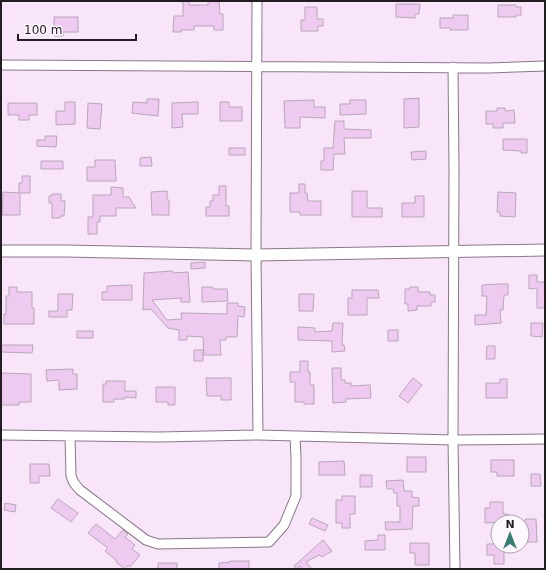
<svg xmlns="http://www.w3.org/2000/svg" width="546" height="570" font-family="'DejaVu Sans',sans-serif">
	<rect width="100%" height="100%" fill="#f9e5f9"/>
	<path fill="#efcaf0" stroke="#b8a6b9" d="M183 1H189V5H208V1H219L220 14H223V30H214V26H194V30H181V32H173L174 16H183Z
		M396 4H420L419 14H415V18L396 17Z
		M498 5H516V7H521V15H516V17H498Z
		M305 7H317V19H323V26H318V31H301V20H305Z
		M453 15H468V30H450V28H440V18H453Z
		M54 17H78V32H63V36H54Z
		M419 98V127L404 128V99Z
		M147 99H159L158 116 132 113 133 102 147 103Z
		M314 100V107H325V118L300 117V128H285L284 101Z
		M350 100H366V114L340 115V104H350Z
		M65 102H75V124L56 125V111H65Z
		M198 102V114H182L183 127 172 128V103Z
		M220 102H229V107H242V121H220Z
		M8 103H37V115H29V120H19V115H8Z
		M88 103 102 104 100 129 87 128Z
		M497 108H505V111L514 110 515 123H503V128H493V124H486V111H497Z
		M335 121H344V129L371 130V138H344L345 154H334L333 170H321V161H324V148H333Z
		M45 136H57L56 147 37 146V140H45Z
		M503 139H527V153H521V151L503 150Z
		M229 148H245V155H229Z
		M426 151V159L412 160 411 152Z
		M151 157 152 166H140V158Z
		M95 160H115L116 181H87V167H95Z
		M41 161H63V169H41Z
		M22 176H30V193H20V215H2L3 192 19 193V183H22Z
		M299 184H305V193H307L308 201H321V215H300V212H290V193H299Z
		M219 186H226V206H229V216H206V207H210V201H213V195H219Z
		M111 187 123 188V197H129L136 208H116V216H100V222H97V234H88V217H93V195H111Z
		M167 191V200H169V215H152L151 192Z
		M352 191H367V208H382V217H352Z
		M498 192 516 193 515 217 500 216V212H497Z
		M52 194H61V201H65L64 216H60V218H52V203H49V196H52Z
		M415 196H424V217H402V203H415Z
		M205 262V268L191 269V263Z
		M173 271V273L188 272 190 302H181V298L152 300 167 320 182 319 181 313 227 314V303H238V306L245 307 244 317 238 316 237 337H226V340H220L221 355H204L203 337 187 336V340H179V330L168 328 151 309 143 310 144 273Z
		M529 275H537V282H545V308H537V288L529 289Z
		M499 284H508V295H504L503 310H500L501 323 475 325V315H486L487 296H482V285Z
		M132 285V300H102V292H107V286Z
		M9 287H17V292H32V308H34V324H4V314H6V296H9Z
		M202 287H213V289H227L228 301 202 302Z
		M410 287H418V292H430V295H435V302H431V306H417V310L408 311V304H405V289H410Z
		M352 290H378L379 298H367V315H348V298H352Z
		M58 294H73L72 310H67V317H49V311H58Z
		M299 294H314L313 311H299Z
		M333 323H343L342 345H344L345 351 332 352V341L298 340V327L315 328V332L332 331Z
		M531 323H543L542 337 531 336Z
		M388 330H398V341H388Z
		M77 331H93V338H77Z
		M1 345H33L32 353 1 352Z
		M487 346H495V359H486Z
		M194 350H203V361H194Z
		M300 361H308V372H310V385H314V404H304V402H295V382H290V372H300Z
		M332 368H341V380H345V383H351V386L370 385 371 398 346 399V402L333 403Z
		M73 369V374H77V389L59 390V380L47 381 46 370Z
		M1 373 31 374V402H19V405H1Z
		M206 378H231V400H221V396H207Z
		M413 378 422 385 408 403 399 396Z
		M500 379H507V398H486V383H500Z
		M106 381H125V391H136V398L125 397V399H114V402H103V384H106Z
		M156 387H175V405H168V402H156Z
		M407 457H426V472H407Z
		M491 460H514V476H497V472H491Z
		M344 461 345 475H319V462Z
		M30 464H49L50 476H39V483H30Z
		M531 474H540L541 486H531Z
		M360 475H372V487H360Z
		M403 480 404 491H412V497L419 498V506H413L412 529 386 530 385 522H400V506H397V493H394L393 489H387L386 481Z
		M342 496H355V514H350V528H342V523H336V500H342Z
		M58 499 78 513 71 522 51 508Z
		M490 502H503V514H508V522L485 523V508H490Z
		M5 503 16 505 15 512 4 510Z
		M312 518 328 525 325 531 309 524Z
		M525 519H536L537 542H525Z
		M96 524 115 539 123 530 128 534 125 537 135 545 132 549 140 555 130 567 128 565 125 569 116 562 117 561 105 551 108 548 88 533Z
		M378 535H385V550H365V541L378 540Z
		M323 540 332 551 322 557 319 555 306 562 312 569H302L300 566 296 569 294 566Z
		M410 543H429V565H415V553H410Z
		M487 544H498V546H504V564H494V555H487Z
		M230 561H249V569H219V563L230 562Z
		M158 563H177V569H158Z"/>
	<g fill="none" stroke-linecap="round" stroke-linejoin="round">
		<g stroke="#897789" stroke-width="11">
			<path id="minor" d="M257 1 256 255 258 435
				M1 65 489 68 545 66
				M453 67 454 170 453 440 455 569
				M1 435 159 437 258 435 453 440 545 439
				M70 436 71 476 74 483 80 490 146 540 158 544 269 542 284 525 296 496V458L295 436"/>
		</g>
		<g stroke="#897789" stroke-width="13">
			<path id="tertiary" d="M1 251H65L256 255 545 250"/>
		</g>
		<use href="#minor" stroke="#fff" stroke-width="9"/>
		<use href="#tertiary" stroke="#fff" stroke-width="11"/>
	</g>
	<rect width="546" height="570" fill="none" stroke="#231c23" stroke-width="4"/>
	<g transform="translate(510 534)"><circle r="19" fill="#fff7ff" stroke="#a79fa7"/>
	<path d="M0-3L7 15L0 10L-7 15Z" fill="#357c73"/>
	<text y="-6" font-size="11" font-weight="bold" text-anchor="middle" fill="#231c23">N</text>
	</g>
	<path d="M18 34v6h118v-6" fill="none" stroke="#231c23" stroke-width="2"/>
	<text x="24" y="34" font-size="12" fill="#231c23" stroke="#fff7ff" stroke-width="3" paint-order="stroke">100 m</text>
</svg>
